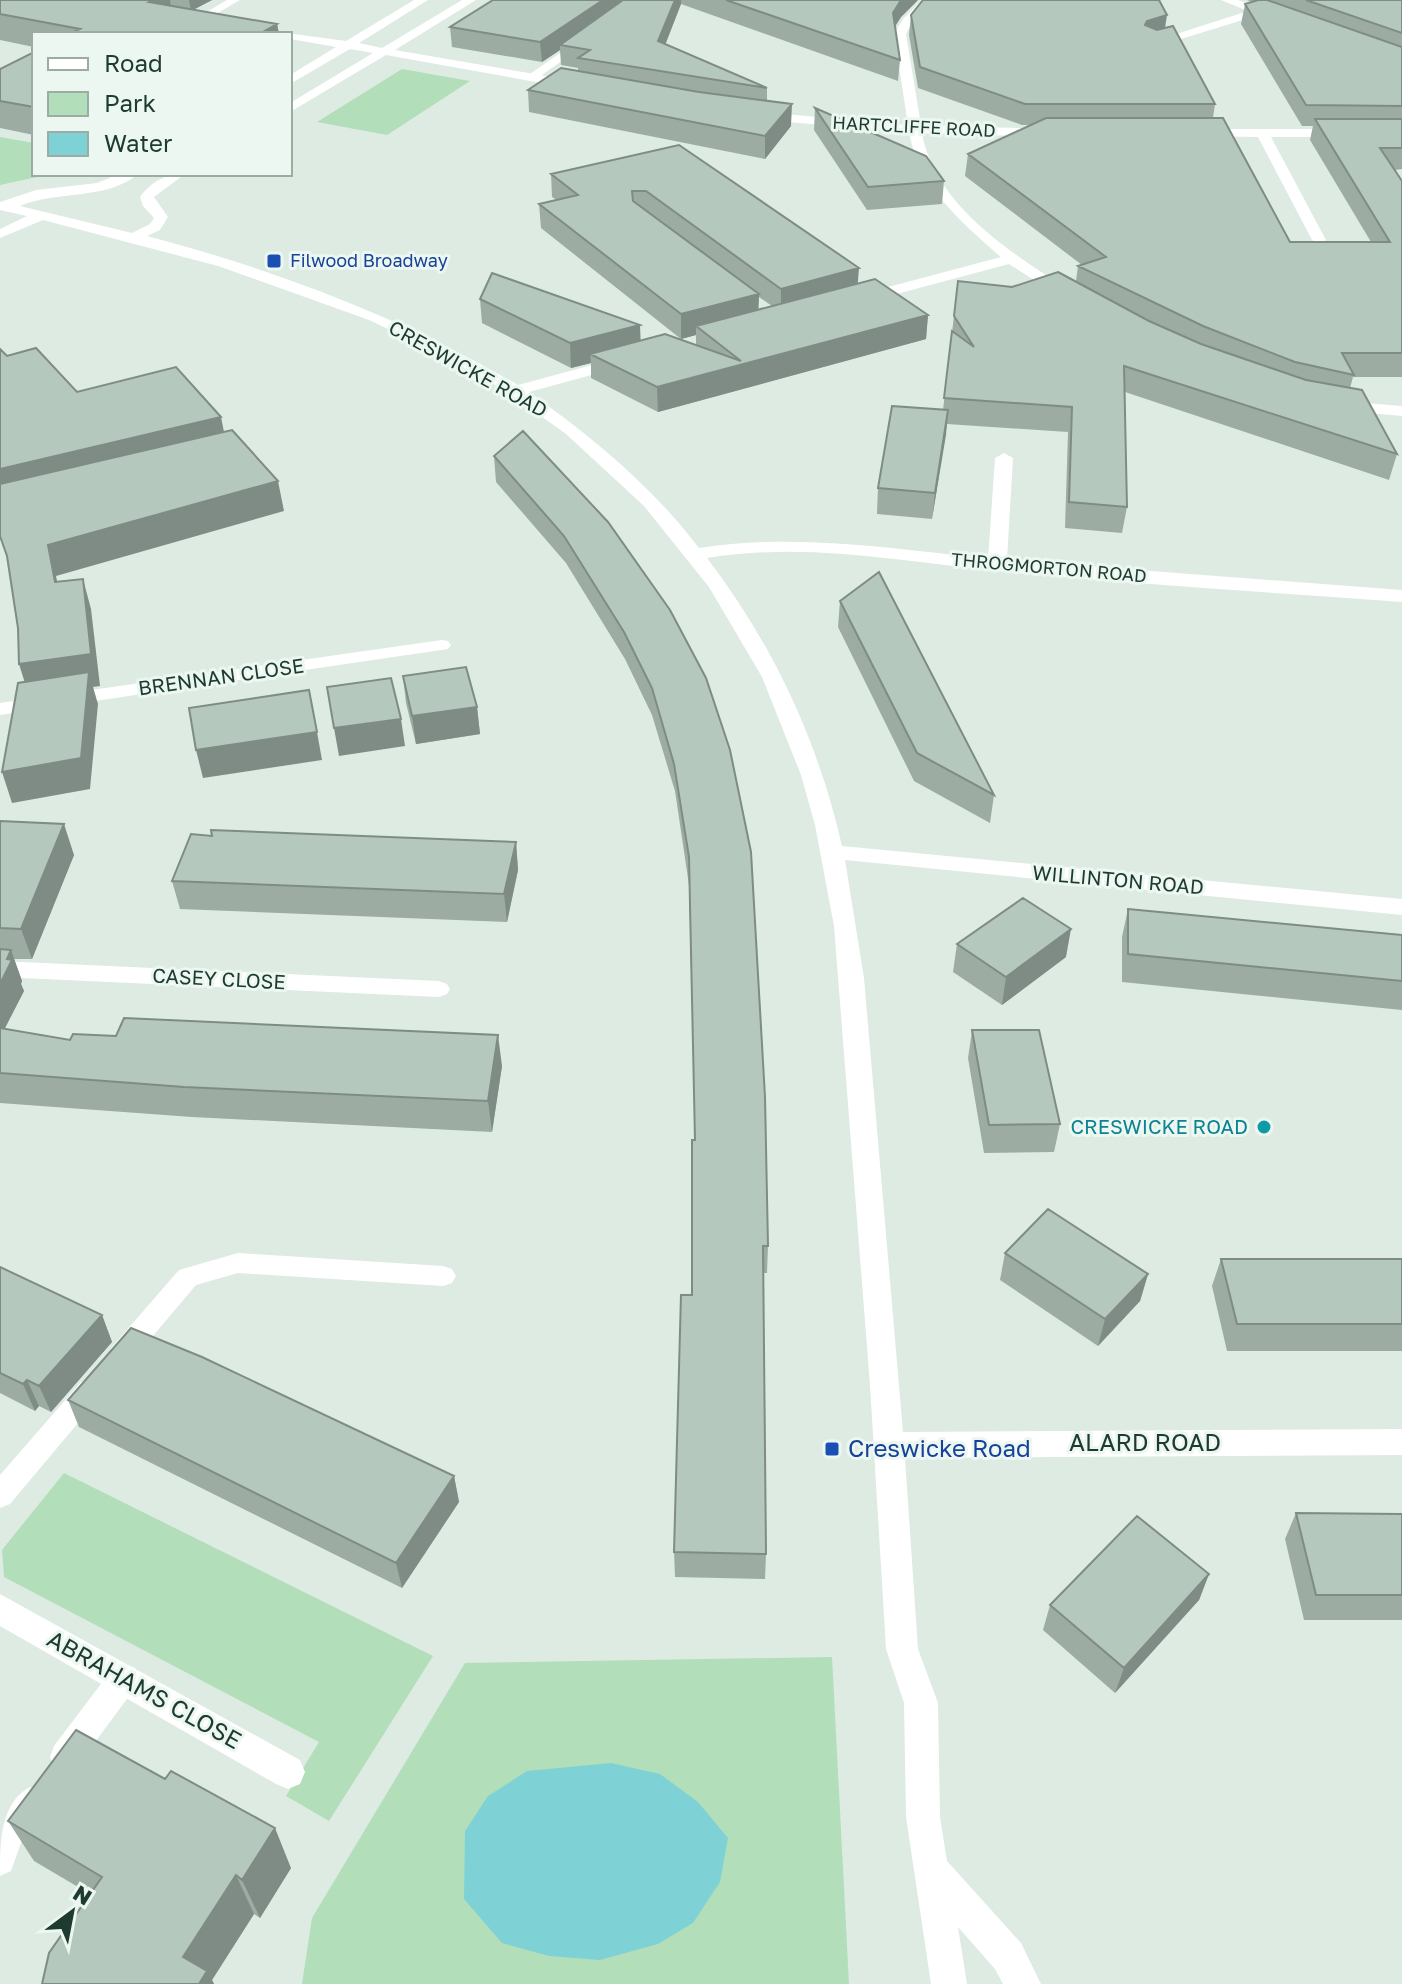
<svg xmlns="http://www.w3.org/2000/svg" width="1402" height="1984" font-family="'Golos Text',sans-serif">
	<rect width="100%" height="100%" fill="#ddebe3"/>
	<path fill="#b3deba" d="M402 69 470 81 387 135 317 122Z
		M0 137 34 143V174H93L37 177 0 185Z
		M64 1473 433 1656 329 1821 286 1796 319 1742 4 1577 2 1550Z
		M832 1657 849 1984H302L312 1918 465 1663Z"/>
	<path fill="#7ed2d6" d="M611 1763 660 1774 698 1802 728 1838 720 1882 693 1923 658 1944 600 1960 549 1956 502 1943 464 1899 465 1831 488 1796 527 1771Z"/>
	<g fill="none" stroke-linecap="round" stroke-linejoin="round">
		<path fill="#fff" fill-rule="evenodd" d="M227 0H240L204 21 195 19Z
			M579 40 588 42 535 80H527V76Z
			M442 640 448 641 451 645 448 649 0 715V703Z
			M0 961 439 981 447 984 450 989 447 994 439 997 0 977Z
			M238 1253 443 1266 452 1269 456 1276 452 1283 443 1286 238 1273 196 1285 130 1363 121 1366 112 1363 108 1355 112 1347 179 1270Z
			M90 1379 99 1382 103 1390 99 1398 10 1504 0 1508V1475L81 1382Z
			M124 1664 135 1668 139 1678 135 1688 76 1768 65 1772 54 1768 50 1757 54 1746 113 1668Z
			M30 1787 41 1792 46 1803 22 1840 11 1871 0 1876C0 1842 0 1803 30 1787Z"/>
		<path fill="#fff" fill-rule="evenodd" d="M414 0H428L359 43 382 48 462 0H476L395 50 575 81 581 85 575 89 386 55 290 112V103L373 53 350 49 290 84V75L336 47 290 39V34L286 33 346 41Z
			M922 0H934L912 23 906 34 921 125 1048 129 1055 133 1048 137 922 133C935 207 1015 255 1072 292V298H1062L1009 264 863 303 858 301V295L1001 257C962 223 918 186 909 132L761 120 755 116 761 112 908 125 894 34 903 19Z
			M1221 0H1238L1280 16 1274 19 1259 15 1155 47 1145 44 1248 11Z
			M1200 129H1402V137H1271L1326 240 1319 244 1312 240 1258 137 1195 136V130Z
			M119 174H138C106 201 56 190 20 206L132 233 150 224 154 218 143 206 140 197C152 181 165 174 185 174L154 197 168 217 160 230 147 236C277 270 402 318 518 385L622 357 628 359V365L529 392C592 437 652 486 699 548 796 533 891 548 988 559L995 458 1004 453 1013 458 1007 560 1402 590V602C1267 592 1131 584 997 571 900 561 804 542 707 558 772 643 818 740 842 846L1402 899V915L845 860 864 978 903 1432 1402 1429V1455L905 1458 918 1649 938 1703 940 1817 947 1861 1021 1943 1041 1984H1003L995 1969 958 1927 967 1984H931L906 1817 904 1703 886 1649 870 1385 834 926 815 825 801 775 762 677 709 587 644 506 566 434 506 391 440 354 369 320 218 266 43 220 0 238V229L27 216 0 210V202L36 190 97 183Z
			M1341 401 1402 406V416L1335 410 1333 406Z
			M0 1594 300 1760 305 1772 300 1784 288 1789 276 1784 0 1626Z"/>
	</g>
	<path fill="#9caca3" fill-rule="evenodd" d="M0 0H212L193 10 277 24 279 34H34V47L0 40Z
		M493 0H918L901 17 895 27 900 60 898 81 681 4 665 44 767 88V101L791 126 765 159 529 112 528 90 578 71V68L561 65 560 50 542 62 452 47 450 27Z
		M1247 0H1402V169L1395 170 1402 181V377H1353L1350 388 1397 454 1389 480 1125 392 1127 507 1122 533 1065 528 1068 432 947 424 932 519 877 514 878 488 943 410 958 281 1012 287 1076 281 1078 266 1082 265 965 176 968 154 1030 125H1022L918 88 909 35 911 15 1165 28 1215 104 1213 118 1290 242H1371L1310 140 1313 126H1302L1241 24 1245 4 1252 2Z
		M34 52V135L0 128V69Z
		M815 108 944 181 942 204 867 210 814 130Z
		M679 145 858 284 928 315 926 339 658 412 591 378V363L571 368 482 323 480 299 640 340 696 345V335L681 339 541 228 539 204 557 200 552 197 551 174ZM759 297 772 306 758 310Z
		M494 456 670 610 768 1246 767 1273H763L766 1554 765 1579 675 1577 674 1552 692 1295 695 1140 689 885 675 791 652 715 625 659 566 563 496 482Z
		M840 601 994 795 990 823 914 781 838 627Z
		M403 676 477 707 480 734 416 744 406 703Z
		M0 821 74 855 32 959H14L22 981 21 984 24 991 4 1029 70 1040 502 1066 492 1132 192 1117 0 1103Z
		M516 842 518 870 507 922 180 909 172 881Z
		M1128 909 1402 935V1010L1122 982V937Z
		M957 944 1066 957 1002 1005 953 972Z
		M972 1031 1060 1124 1054 1152 984 1153 968 1058Z
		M1005 1253 1148 1274 1140 1301 1098 1346 1000 1280Z
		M1221 1259H1402V1351H1227L1212 1286Z
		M0 1267 102 1315 112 1342 51 1412 39 1406 35 1411 0 1393Z
		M68 1400 454 1476 459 1502 402 1588 79 1427Z
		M1296 1513 1402 1514V1620H1304L1285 1539Z
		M1209 1574 1199 1600 1115 1693 1043 1630 1050 1605Z
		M8 1821 291 1868 260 1918 254 1914 212 1980 214 1984H42L90 1894 34 1861Z"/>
	<path fill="#7f8c85" d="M153 0H170L173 20 149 2Z
		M189 0H212L191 11Z
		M603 0H632L560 45V50L542 62 540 42Z
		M675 0H681V4L659 61 658 41Z
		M901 0H918L901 17 891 32 893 13Z
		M1167 15 1164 35 1145 25 1147 21Z
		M277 24 279 34H259Z
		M792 104 791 126 765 159V136Z
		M859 268 857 292 781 313V289Z
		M759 294 758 319 696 326V335L681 339V314Z
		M928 315 926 339 658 412 657 387Z
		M640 325 641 350 590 354 591 363 571 368 570 343Z
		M948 410 946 435 932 519 935 493Z
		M221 417 227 447 0 501V469Z
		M278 481 284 511 56 576 64 613 55 582 48 545Z
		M83 579 91 609 100 686 93 687 98 704 90 789 12 803 2 772 29 696 19 664Z
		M477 707 480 734 416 744 412 716Z
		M401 719 405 746 339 756 334 728Z
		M317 732 322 760 203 778 196 750Z
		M64 824 74 855 32 959 21 929Z
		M516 842 518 870 507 922 504 894Z
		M1071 929 1066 957 1002 1005 1006 977Z
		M11 950 22 981 21 984 24 991 0 1038V984Z
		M498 1035 502 1066 492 1132 488 1101Z
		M1148 1274 1140 1301 1098 1346 1105 1319Z
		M102 1315 112 1342 51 1412 39 1386Z
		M27 1380 39 1406 35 1411 23 1384Z
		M454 1476 459 1502 402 1588 396 1563Z
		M1209 1574 1199 1600 1115 1693 1124 1668Z
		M275 1828 291 1868 260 1918 242 1880Z
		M236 1875 254 1914 212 1980 214 1984H198L183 1957Z"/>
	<path fill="#b5c8be" stroke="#7f8c85" stroke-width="2" d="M0 0H153L149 2 277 24 259 34H69L80 29 0 14Z
		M493 0H603L540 42 450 27Z
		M623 0H675L658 41 767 88 578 58 590 50 560 45Z
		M726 0H901L893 13 900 60Z
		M923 0H1159L1167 15 1147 21 1145 25 1157 30 1173 26 1215 104H1025L920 67 911 15Z
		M1258 0H1267L1402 47V106L1306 105 1245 4Z
		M1306 0H1402V33Z
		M34 52V107L0 101V69Z
		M561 68 699 92 792 104 765 136 528 90Z
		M815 108 926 156 944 181 868 187Z
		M1046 118H1223L1290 242H1390L1315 119H1402V148H1380L1402 181V353H1342L1354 375 1295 362 1203 326 1078 266 1106 257 968 154Z
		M679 145 859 268 781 289 646 191H632L633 201 759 294 681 314 539 204 578 195 551 174Z
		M1058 272 1149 321 1201 344 1306 380 1362 390 1397 454 1124 366 1127 507 1069 502 1072 407 944 398 952 331 974 347 954 316 958 281 1012 287Z
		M492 273 640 325 570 343 480 299Z
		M875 279 928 315 657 387 590 354 665 334 741 361 696 326Z
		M36 348 77 392 176 367 221 417 0 469V349L7 356Z
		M892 406 948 410 935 493 878 488Z
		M232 430 278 481 48 545 55 582 83 579 91 654 19 664 18 628 7 556 0 536V484Z
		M523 431 608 522 670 610 706 678 730 750 751 852 765 1097 768 1246H763L766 1554 674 1552 681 1295H692V1140H695L689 857 674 764 652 688 624 632 564 536 494 456Z
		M879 572 994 795 917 753 840 601Z
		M466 667 477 707 412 716 403 676Z
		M89 672 81 758 2 772 18 683Z
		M391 678 401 719 334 728 327 687Z
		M309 690 317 732 196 750 189 708Z
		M0 821 64 824 21 929 0 928Z
		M211 830 516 842 504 894 172 881 191 834 212 836Z
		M1023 898 1071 929 1006 977 957 944Z
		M1128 909 1402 935V981L1128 954Z
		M0 949 11 950 7 959 12 960 0 984Z
		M124 1018 498 1035 488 1101 184 1087 0 1073V1028L70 1040 73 1034 116 1036Z
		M972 1030H1039L1060 1124 989 1125Z
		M1048 1209 1148 1274 1105 1319 1005 1253Z
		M1221 1259H1402V1324H1237Z
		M0 1267 102 1315 39 1386 27 1380 23 1384 0 1373Z
		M131 1328 202 1357 454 1476 396 1563 68 1400Z
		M1296 1513 1402 1514V1595H1316Z
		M1137 1516 1209 1574 1124 1668 1050 1605Z
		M76 1730 165 1779 171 1771 275 1828 242 1880 236 1875 183 1957 207 1971 199 1984H42L49 1953 102 1877 8 1821Z"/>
	<g fill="#1a4fb4" stroke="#edf7f1" stroke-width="3">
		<rect x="266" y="253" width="16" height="16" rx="4"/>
		<rect x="824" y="1441" width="16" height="16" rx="4"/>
	</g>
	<circle fill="#0f9aa8" stroke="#edf7f1" stroke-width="3" cx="1264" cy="1127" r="8"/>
	<g text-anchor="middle" stroke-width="6" stroke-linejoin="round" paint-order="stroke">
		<g font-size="18" fill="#1d3b30" stroke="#edf7f1">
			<text transform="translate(914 127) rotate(3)" y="6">HARTCLIFFE ROAD</text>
			<text transform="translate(1049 568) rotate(5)" y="6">THROGMORTON ROAD</text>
		</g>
		<g font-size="18" fill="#164399" stroke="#edf7f1" text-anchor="start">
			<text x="290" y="267">Filwood Broadway</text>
		</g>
		<g font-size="20" fill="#1d3b30" stroke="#edf7f1">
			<text transform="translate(468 369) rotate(29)" y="7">CRESWICKE ROAD</text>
			<text transform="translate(221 677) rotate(-8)" y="7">BRENNAN CLOSE</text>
			<text transform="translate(1118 880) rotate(5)" y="7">WILLINTON ROAD</text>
			<text transform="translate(219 979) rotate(3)" y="7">CASEY CLOSE</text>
		</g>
		<g font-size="20" fill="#0d838f" stroke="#edf7f1" text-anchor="end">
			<text x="1248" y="1134">CRESWICKE ROAD</text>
		</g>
		<g font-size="24" fill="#1d3b30" stroke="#edf7f1">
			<text x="1145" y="1451">ALARD ROAD</text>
			<text transform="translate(144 1690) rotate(29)" y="8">ABRAHAMS CLOSE</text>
		</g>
		<g font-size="24" fill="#164399" stroke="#edf7f1" text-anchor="start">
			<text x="848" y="1457">Creswicke Road</text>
		</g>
	</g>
	<rect x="32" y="32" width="260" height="144" fill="#edf7f1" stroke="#9aaca4" stroke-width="2"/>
	<rect x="48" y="58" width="40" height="12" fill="#ffffff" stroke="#9aaca4" stroke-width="2"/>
	<text x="104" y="72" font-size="24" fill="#1d3b30">Road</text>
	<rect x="48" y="92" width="40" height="24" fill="#b3deba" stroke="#9aaca4" stroke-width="2"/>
	<text x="104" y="112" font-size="24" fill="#1d3b30">Park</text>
	<rect x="48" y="132" width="40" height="24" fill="#7ed2d6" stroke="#9aaca4" stroke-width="2"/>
	<text x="104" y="152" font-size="24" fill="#1d3b30">Water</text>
	<g transform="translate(72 1912) rotate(32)" stroke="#edf7f1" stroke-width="6" paint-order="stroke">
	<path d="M0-6L14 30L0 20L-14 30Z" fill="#1d3b30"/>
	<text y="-12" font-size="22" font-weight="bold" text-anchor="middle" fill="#1d3b30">N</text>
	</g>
</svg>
